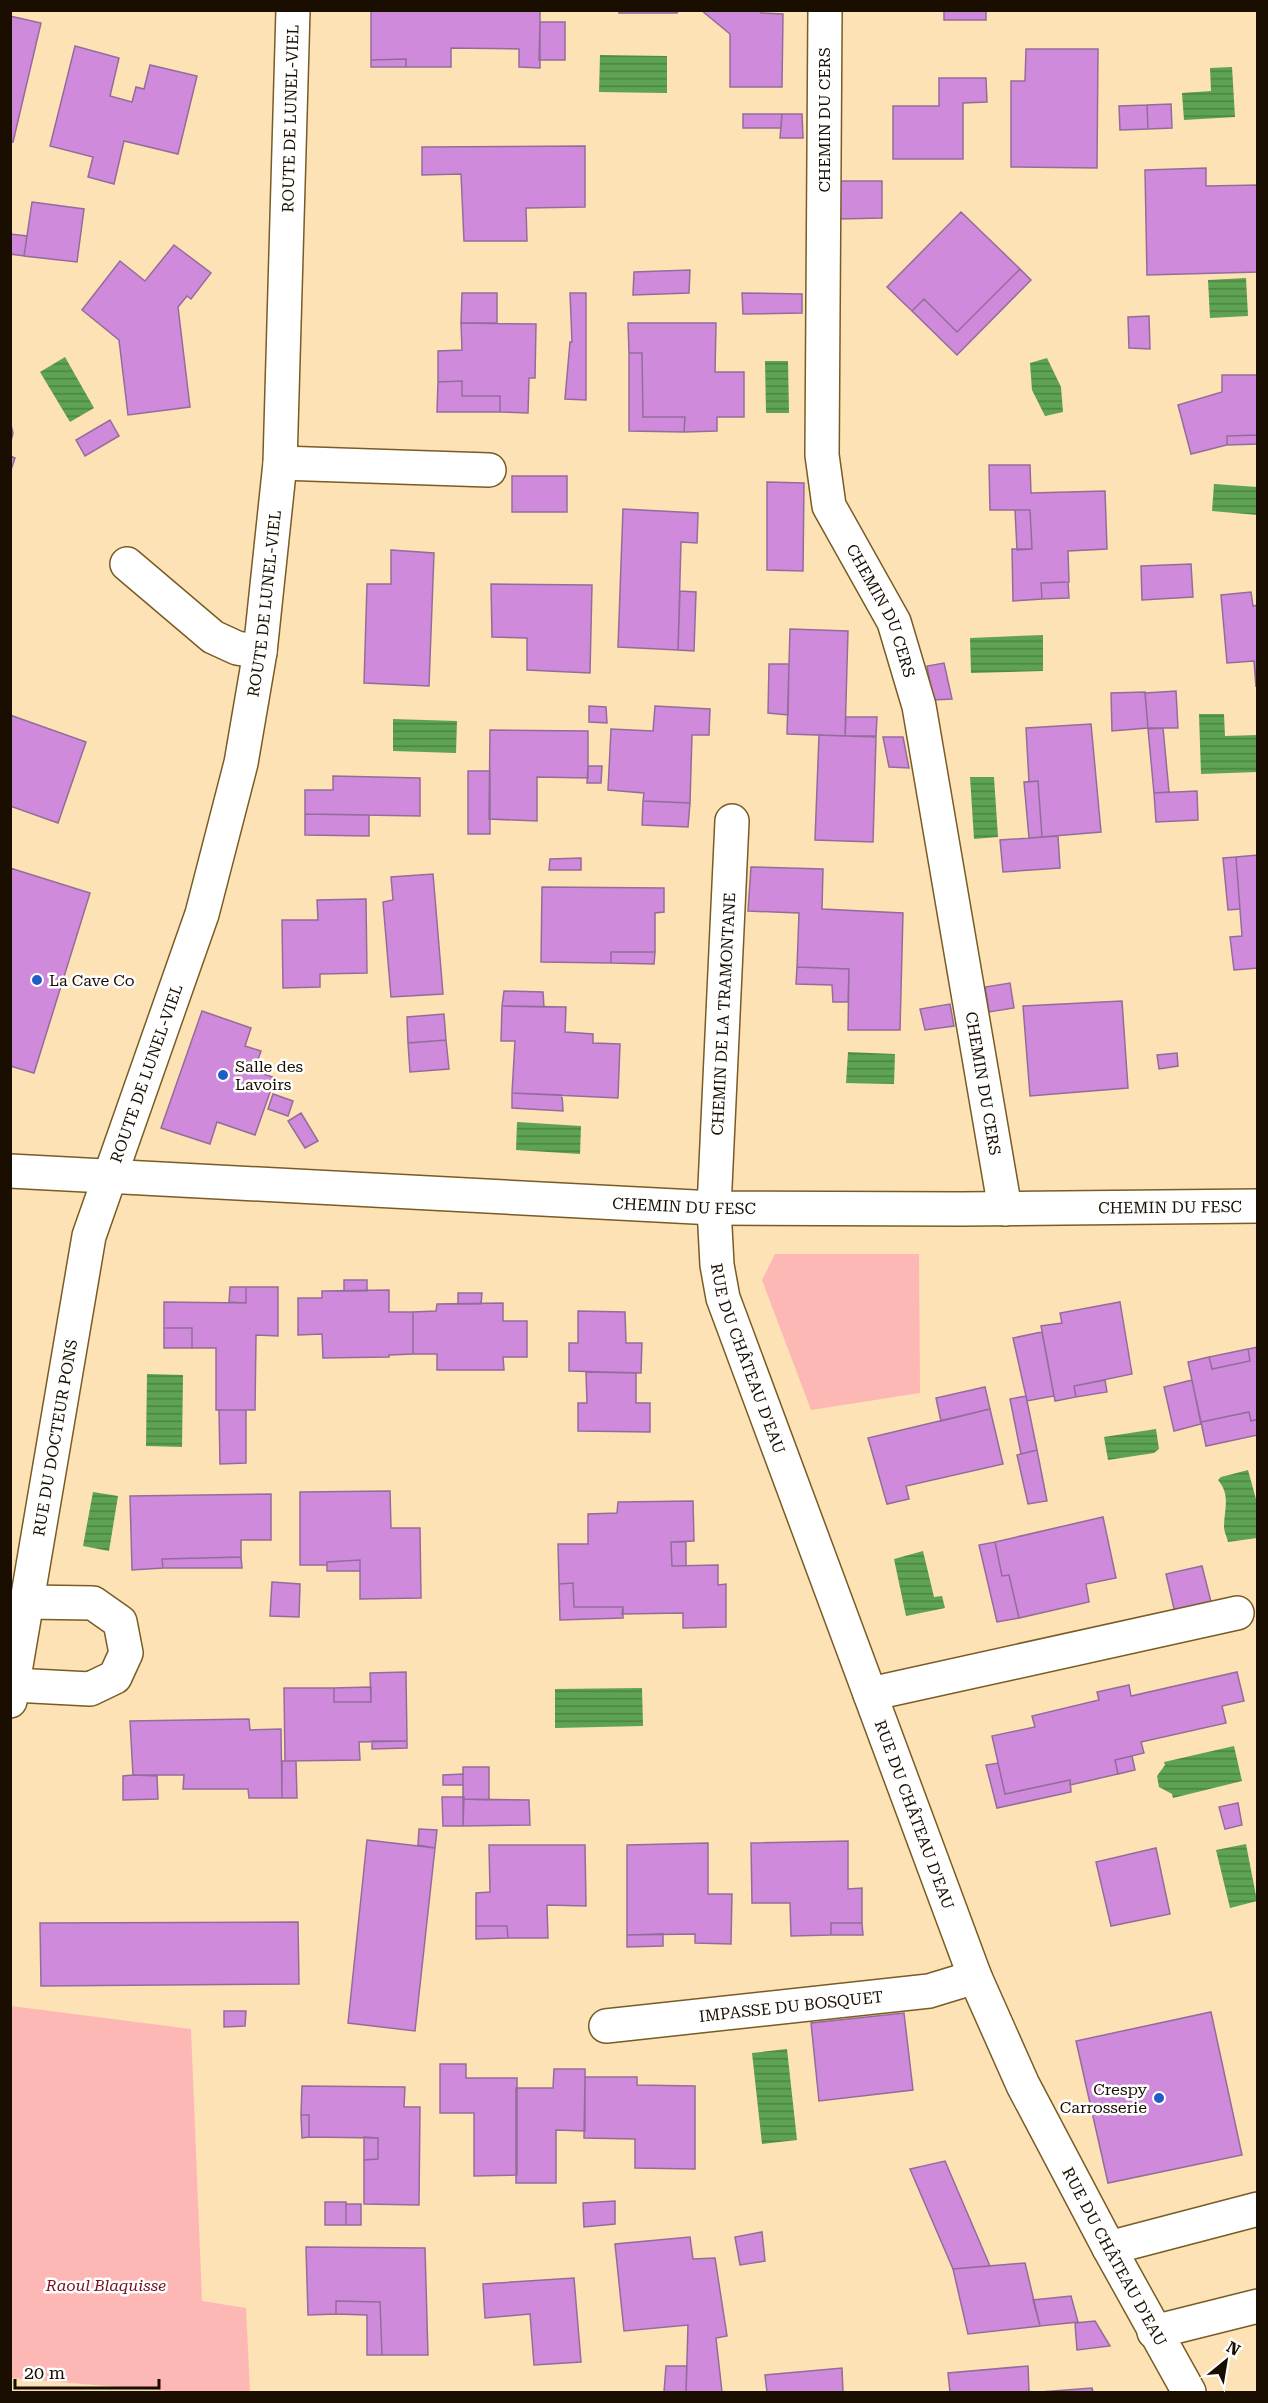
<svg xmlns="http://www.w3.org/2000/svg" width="1268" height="2403" font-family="'Roboto Serif',serif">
	<defs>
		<pattern id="water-rules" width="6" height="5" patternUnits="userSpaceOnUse" patternTransform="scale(1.5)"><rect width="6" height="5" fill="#5da352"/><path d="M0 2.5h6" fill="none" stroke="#4c8342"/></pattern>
	</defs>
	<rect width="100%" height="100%" fill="#fce2b5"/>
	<path fill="#fdb8b6" d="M775 1254H919L920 1393 811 1410 762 1280Z
		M11 2006 191 2029 202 2301 246 2308 250 2392H180L11 2378Z"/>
	<path fill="url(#water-rules)" d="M600 55 667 56V93L599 92Z
		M1232 67 1235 117 1184 120 1182 93 1211 91 1210 68Z
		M1246 278 1248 316 1210 318 1208 280Z
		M65 357 94 408 70 422 40 372Z
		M1047 358 1061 387 1063 412 1045 416 1032 390 1030 363Z
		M765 361H788L789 413H766Z
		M1214 484 1257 487V515L1212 511Z
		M1043 635V671L971 673 970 638Z
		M1199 714H1224L1225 736 1257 735V772L1201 774Z
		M393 719 457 721 456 753 393 751Z
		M970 777H994L998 837 974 839Z
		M848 1052 895 1054 894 1084 846 1083Z
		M517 1122 581 1126 580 1154 516 1150Z
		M147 1374 183 1375 182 1447 146 1446Z
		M1156 1429 1159 1449 1154 1453 1108 1460 1104 1437Z
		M1248 1470 1257 1503V1538L1228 1542C1227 1537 1224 1532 1224 1527 1224 1510 1231 1495 1218 1480L1221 1477Z
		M93 1492 118 1496 109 1551 83 1546Z
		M923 1551 934 1597 942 1596 945 1608 906 1616 894 1559Z
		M642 1688 643 1726 555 1728V1689Z
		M1234 1746 1242 1781 1173 1798 1172 1794 1159 1787 1157 1776 1165 1765 1164 1762Z
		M1246 1844 1257 1901 1230 1908 1216 1850Z
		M787 2049 797 2140 762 2144 752 2053Z"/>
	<path fill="#cf8adb" stroke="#936d9a" stroke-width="1.5" d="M371 10H540V68L519 67V49L451 48V67H406V59L371 60Z
		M619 10H679L677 13H619Z
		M701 10H761V13L783 14 782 87H730V34Z
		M944 10H986V20H944Z
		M10 16 41 23 13 142H10Z
		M540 22H565V60H539Z
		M75 46 119 58 110 96 132 102 136 87 144 89 150 65 197 76 178 154 124 141 114 184 88 177 93 157 50 146Z
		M1026 49H1098L1097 168 1011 167V81H1025Z
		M406 59V67H371V60Z
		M939 78H986L987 102 963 103V159H893V106H939Z
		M1171 104 1172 128 1148 129 1147 105Z
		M1147 105 1148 129 1120 130 1119 106Z
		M743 114H782L781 128H743Z
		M782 114H802L803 138H780Z
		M585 146V207L526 208 527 241H464L461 174 422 175V147Z
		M1206 168V186L1258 185V272L1147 275 1145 170Z
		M838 181H882V218L838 219Z
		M32 202 84 209 77 262 24 256Z
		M961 212 1020 269 957 332 924 299 912 311 887 287Z
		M10 234 27 236 24 256 10 254Z
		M174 245 211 273 191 299 187 296 178 307 190 407 128 415 119 340 82 310 120 261 145 281Z
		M1020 269 1031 280 957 355 912 311 924 299 957 332Z
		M690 270 689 293 633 295 634 272Z
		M462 293H497V323H461Z
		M570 293H586V400L565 399 570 342H572Z
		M742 293 802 294V313L743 314Z
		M1149 316 1150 349 1129 348 1128 317Z
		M461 323 536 324 535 378H529L528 413 500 412V396H462V381L438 382V351L462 350Z
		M628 323H716L715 372H744V417H717V431L684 432 685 417H643L642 353H629Z
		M629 353H642L643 417H685L684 432 629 431Z
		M1222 375H1258V435L1227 436V445L1191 454 1178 405 1222 392Z
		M462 381V396H500V412H437L438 382Z
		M110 420 119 436 85 456 76 440Z
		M10 421 13 433 10 445Z
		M1258 435V444L1227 445V436Z
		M10 456 15 458 10 473Z
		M989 465H1030L1031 493 1105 491 1107 549 1068 551 1069 582 1041 583 1042 599 1013 601 1012 549H1032L1030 510H990Z
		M512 476H567V512H512Z
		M767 482 804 483 803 571 767 570Z
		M623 509 698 513 697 543 681 542 678 650 618 647Z
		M1015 510H1030L1032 549 1017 550Z
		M391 550 434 553 429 686 364 683 367 584H391Z
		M1191 564 1193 597 1142 600 1141 566Z
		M1068 582 1069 598 1042 599 1041 583Z
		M491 584 592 585 590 673 527 670V638L492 637Z
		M680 591 696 592 694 651 678 650Z
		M1251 592 1253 606 1258 605 1256 687 1254 661 1227 663 1221 595Z
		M790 629 848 631 845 736 787 734Z
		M944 663 952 699 933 700 927 666Z
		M769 664H789L788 715 768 713Z
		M1176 691 1178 728H1148L1145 693Z
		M1145 692 1148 728 1112 731 1111 693Z
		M589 706 606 707 607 723 589 722Z
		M655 706 710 709 709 735H692L690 803 643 801 644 793 608 790 611 729 653 731Z
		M10 715 86 742 58 823 10 806Z
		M846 717H877L876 736H845Z
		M1091 724 1101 832 1042 837 1038 781 1029 782 1026 728Z
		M1163 728 1169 792 1154 793 1148 729Z
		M490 730 588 731V778L537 777V821L489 819Z
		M819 735 876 737 873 842 815 840Z
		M883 737H903L909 768 889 767Z
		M588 766H602L601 783H587Z
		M468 771H490V834H468Z
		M333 776 420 778V816L305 814V790H333Z
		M1038 781 1042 837 1029 838 1024 782Z
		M1197 791 1198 820 1156 822 1154 793Z
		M643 801 690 803 688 827 642 825Z
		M305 814 369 815V836L305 835Z
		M1058 836 1060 868 1003 872 1000 840Z
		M1258 855V968L1234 970 1230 937 1242 936 1236 857Z
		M1236 857 1240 909 1228 910 1223 858Z
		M581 858V870H549L550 859Z
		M751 867 823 869 822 909 903 913 900 1030H848L849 969 797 967 799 913 748 911Z
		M10 868 90 893 34 1073 10 1066Z
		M433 874 443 994 391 997 383 902 393 900 391 877Z
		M542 887 664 888V912L655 913V952H611V963L541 962Z
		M366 899 367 973 320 974V987L283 988 282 920H318L317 900Z
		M611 952H655L654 964 611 963Z
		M797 967 849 969 848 1002H833L832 985 796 984Z
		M1010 983 1014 1008 989 1012 985 987Z
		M504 991 543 992 544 1007 502 1006Z
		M1122 1001 1128 1088 1030 1096 1023 1006Z
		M950 1004 954 1026 925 1030 920 1009Z
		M502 1006 566 1007 565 1032 593 1034V1043L620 1044 618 1098 512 1093 515 1041H501Z
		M202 1011 251 1028 245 1046 261 1051 257 1062 261 1063 258 1072 275 1078 255 1135 217 1122 210 1144 161 1128Z
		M444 1014 446 1040 408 1043 407 1017Z
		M446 1040 449 1069 410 1072 408 1043Z
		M1177 1053 1178 1066 1159 1069 1157 1055Z
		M512 1093 562 1095 563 1111 512 1108Z
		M273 1094 293 1101 288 1116 268 1109Z
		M301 1113 318 1141 305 1148 288 1121Z
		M344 1280H367V1291H344Z
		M230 1287H246V1303L229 1302Z
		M246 1287H278V1336L256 1335 255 1410H216V1348H192V1328H164V1302L246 1303Z
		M389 1290V1312H413V1354L389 1355V1357L323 1358 322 1334 298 1335V1298H322V1291Z
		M458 1293H482L481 1304H458Z
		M1120 1302 1132 1374 1074 1386 1076 1397 1055 1401 1041 1326 1062 1323 1060 1313Z
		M503 1303V1321H527V1357H503L504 1370H437V1354H413V1312L436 1311 437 1304Z
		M578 1311 625 1312 626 1343H642L641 1373 569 1371V1343H578Z
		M164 1328H192V1348H164Z
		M1042 1332 1054 1396 1027 1401 1013 1338Z
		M1258 1347V1419L1251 1421 1249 1412 1201 1422 1188 1362 1209 1357 1212 1369 1250 1361 1248 1349Z
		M1248 1349 1250 1361 1212 1369 1209 1357Z
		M586 1372 636 1373V1403H650V1432L578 1431V1403H587Z
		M1105 1380 1107 1392 1076 1397 1074 1386Z
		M1192 1380 1201 1424 1174 1431 1164 1387Z
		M985 1387 990 1409 941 1421 936 1398Z
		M1026 1396 1037 1450 1021 1454 1010 1399Z
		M990 1409 1003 1464 906 1486 909 1499 887 1504 868 1438Z
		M219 1410H246V1463L220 1464Z
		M1249 1412 1251 1421 1258 1419V1435L1206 1446 1201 1422Z
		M1037 1450 1047 1501 1028 1504 1017 1455Z
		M390 1491 391 1528H420L421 1598 360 1599V1560L327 1562V1565H300V1492Z
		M271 1494V1540H241V1557L162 1559 163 1568 132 1570 130 1496Z
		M693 1501 694 1541 671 1542 672 1566 718 1565V1585L726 1584V1627L683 1628V1613L622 1614 623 1607H574L573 1583 559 1584 558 1544H588V1514L617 1513 618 1502Z
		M1103 1517 1116 1578 1086 1584 1089 1602 1019 1618 1009 1575 1002 1576 995 1542Z
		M671 1542H686V1566H672Z
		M995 1542 1002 1576 1009 1575 1019 1618 997 1622 979 1545Z
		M241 1557 242 1568H163L162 1559Z
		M360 1560V1571H327V1562Z
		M1202 1566 1212 1606 1175 1613 1166 1574Z
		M272 1582 300 1584 299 1617 270 1616Z
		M573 1583 574 1607H623V1618L560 1620 559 1584Z
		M406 1672 407 1741 359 1742 360 1760 285 1761 284 1688H334V1702H371L370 1673Z
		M1237 1672 1244 1701 1222 1706 1226 1723 1141 1742 1144 1753 1115 1760 1118 1774 1070 1785V1780L1005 1794 992 1736 1035 1727 1032 1716 1099 1700 1097 1692 1129 1685 1131 1696Z
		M371 1687V1702H334V1688Z
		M249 1719 250 1730 281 1729 282 1798H249L248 1789H183L184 1775H133L130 1721Z
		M372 1741H407V1748L372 1749Z
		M1132 1756 1135 1770 1118 1774 1115 1760Z
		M282 1761H296L297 1798H282Z
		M998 1763 1005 1794 1070 1780 1071 1792 997 1808 986 1765Z
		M463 1767H489V1800L463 1799Z
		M463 1774V1785H443V1775Z
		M133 1775 157 1776 158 1799 123 1800V1776Z
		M442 1797H464L463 1826H443Z
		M463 1799 529 1800 530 1825 463 1826Z
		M1238 1803 1242 1825 1225 1829 1219 1807Z
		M419 1829 437 1830 435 1848 418 1845Z
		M367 1840 435 1848 415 2031 348 2023Z
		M848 1841V1889L862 1888V1923H831V1935L791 1936 790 1903H752L751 1843Z
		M708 1843V1894H732L731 1944 695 1943V1934L627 1935V1845Z
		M489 1845H585L586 1906 547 1905 548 1938H508L507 1926H476V1893L490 1892Z
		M1156 1848 1170 1914 1111 1926 1096 1862Z
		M298 1922 299 1984 41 1986 40 1923Z
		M831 1923H862L863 1935H831Z
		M476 1926H507L508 1938 476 1939Z
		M663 1934V1946L627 1947V1935Z
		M224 2011H246L245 2026 224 2027Z
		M1211 2012 1242 2155 1108 2183 1076 2041Z
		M904 2013 913 2090 819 2101 811 2023Z
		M440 2064H466V2078H517V2175L474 2176V2113H440Z
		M554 2069H585V2131L556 2130V2183H516V2088H553Z
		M585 2077H637V2085L695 2086V2169L635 2168V2139L584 2138Z
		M302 2086 405 2087 404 2107H420L419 2205 364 2204V2160L378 2159V2138L309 2137V2115H301Z
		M301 2115H309V2137L302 2138Z
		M364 2137 378 2138V2159L364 2160Z
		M945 2161 990 2266 953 2269 910 2169Z
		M615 2201V2224L584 2227 583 2203Z
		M325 2202H346V2225H325Z
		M346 2204H361V2225H346Z
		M762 2232 765 2261 740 2265 735 2237Z
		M690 2237 693 2259 715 2258 727 2336 716 2338 722 2392H686L688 2325 624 2331 615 2244Z
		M306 2247 425 2248 428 2355H382L380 2302 336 2301V2314L308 2315Z
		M1025 2263 1040 2326 968 2334 953 2269Z
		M574 2278 581 2362 534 2365 530 2314 485 2318 483 2284Z
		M1071 2296 1078 2322 1040 2326 1033 2300Z
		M336 2301 380 2302 382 2355H367V2315L336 2314Z
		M1095 2321 1110 2346 1077 2350 1075 2323Z
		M666 2366H687L686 2392H664Z
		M1028 2366 1029 2392H950L948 2373Z
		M842 2368 843 2392H767L765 2375Z
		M1092 2388 1093 2392H1040Z"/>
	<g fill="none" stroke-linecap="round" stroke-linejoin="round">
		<g stroke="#795c25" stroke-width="36">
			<g id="minor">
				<path id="s1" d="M825 10 822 455 829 506 894 622 919 706 1005 1209"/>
				<path d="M280 463 489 470"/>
				<path d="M127 564 213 637 237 648 260 652"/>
				<path id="s2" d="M732 821 714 1208 717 1265 723 1298 975 1977 1023 2085 1109 2248 1189 2392"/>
				<path id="s3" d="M10 1171 714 1208 960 1209 1258 1206"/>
				<path d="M13 1685 90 1689 115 1677 126 1653 120 1622 93 1603 27 1602"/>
				<path d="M870 1694 1237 1613"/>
				<path id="s4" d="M10 1701 89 1236 202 914 241 763 260 652 280 463 293 10"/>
				<path id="s5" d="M606 2026 929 1991 975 1977"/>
				<path d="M1109 2248 1258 2209"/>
				<path d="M1154 2332 1258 2306"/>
			</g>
		</g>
		<use href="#minor" stroke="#fff" stroke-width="33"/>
	</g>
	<g fill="#215dc9" stroke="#fff" stroke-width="2">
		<circle cx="37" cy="980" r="6"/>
		<circle cx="223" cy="1075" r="6"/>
		<circle cx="1159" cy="2098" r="6"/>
	</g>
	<g text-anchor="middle" stroke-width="5" stroke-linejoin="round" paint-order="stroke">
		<g font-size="16" fill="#190e00" stroke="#fff">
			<text dy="6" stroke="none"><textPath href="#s4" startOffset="1616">ROUTE DE LUNEL-VIEL</textPath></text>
			<text transform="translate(824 120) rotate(-90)" y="6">CHEMIN DU CERS</text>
			<text dy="6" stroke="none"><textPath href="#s4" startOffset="1130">ROUTE DE LUNEL-VIEL</textPath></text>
			<text dy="6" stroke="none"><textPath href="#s1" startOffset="614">CHEMIN DU CERS</textPath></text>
			<text transform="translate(723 1014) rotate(-87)" y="6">CHEMIN DE LA TRAMONTANE</text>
			<text dy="6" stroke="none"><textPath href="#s4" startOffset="644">ROUTE DE LUNEL-VIEL</textPath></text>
			<text dy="6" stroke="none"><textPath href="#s1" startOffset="1100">CHEMIN DU CERS</textPath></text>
			<text dy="6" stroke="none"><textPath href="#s3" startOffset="675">CHEMIN DU FESC</textPath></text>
			<text dy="6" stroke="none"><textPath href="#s3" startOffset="1161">CHEMIN DU FESC</textPath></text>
			<text dy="6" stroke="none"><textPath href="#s2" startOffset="543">RUE DU CHÂTEAU D'EAU</textPath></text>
			<text dy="6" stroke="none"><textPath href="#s4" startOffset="267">RUE DU DOCTEUR PONS</textPath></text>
			<text dy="6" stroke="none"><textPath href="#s2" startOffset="1029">RUE DU CHÂTEAU D'EAU</textPath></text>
			<text dy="6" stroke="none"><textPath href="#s5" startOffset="186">IMPASSE DU BOSQUET</textPath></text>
			<text dy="6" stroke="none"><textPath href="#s2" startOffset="1515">RUE DU CHÂTEAU D'EAU</textPath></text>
		</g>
		<g font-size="16" fill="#190e00" stroke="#fff" text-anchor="start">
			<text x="49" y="986">La Cave Co</text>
			<text x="235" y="1072">Salle des<tspan x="235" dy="18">Lavoirs</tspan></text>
			<text x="1147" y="2095" text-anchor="end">Crespy<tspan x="1147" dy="18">Carrosserie</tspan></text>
		</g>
		<g font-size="16" font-style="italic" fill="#75121e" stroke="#fff">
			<text x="106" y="2291">Raoul Blaquisse</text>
		</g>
	</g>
	<rect width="1268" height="2403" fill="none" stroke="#190e00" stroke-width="24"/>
	<g transform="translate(1226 2361) rotate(30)" stroke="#ffffff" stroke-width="4.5" paint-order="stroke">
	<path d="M0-4.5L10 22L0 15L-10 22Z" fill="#190e00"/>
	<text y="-9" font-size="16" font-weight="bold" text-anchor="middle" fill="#190e00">N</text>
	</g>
	<path d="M15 2379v9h144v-9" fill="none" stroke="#190e00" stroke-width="3"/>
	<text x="24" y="2379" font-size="18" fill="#190e00" stroke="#ffffff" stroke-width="4.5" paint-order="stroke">20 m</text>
</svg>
